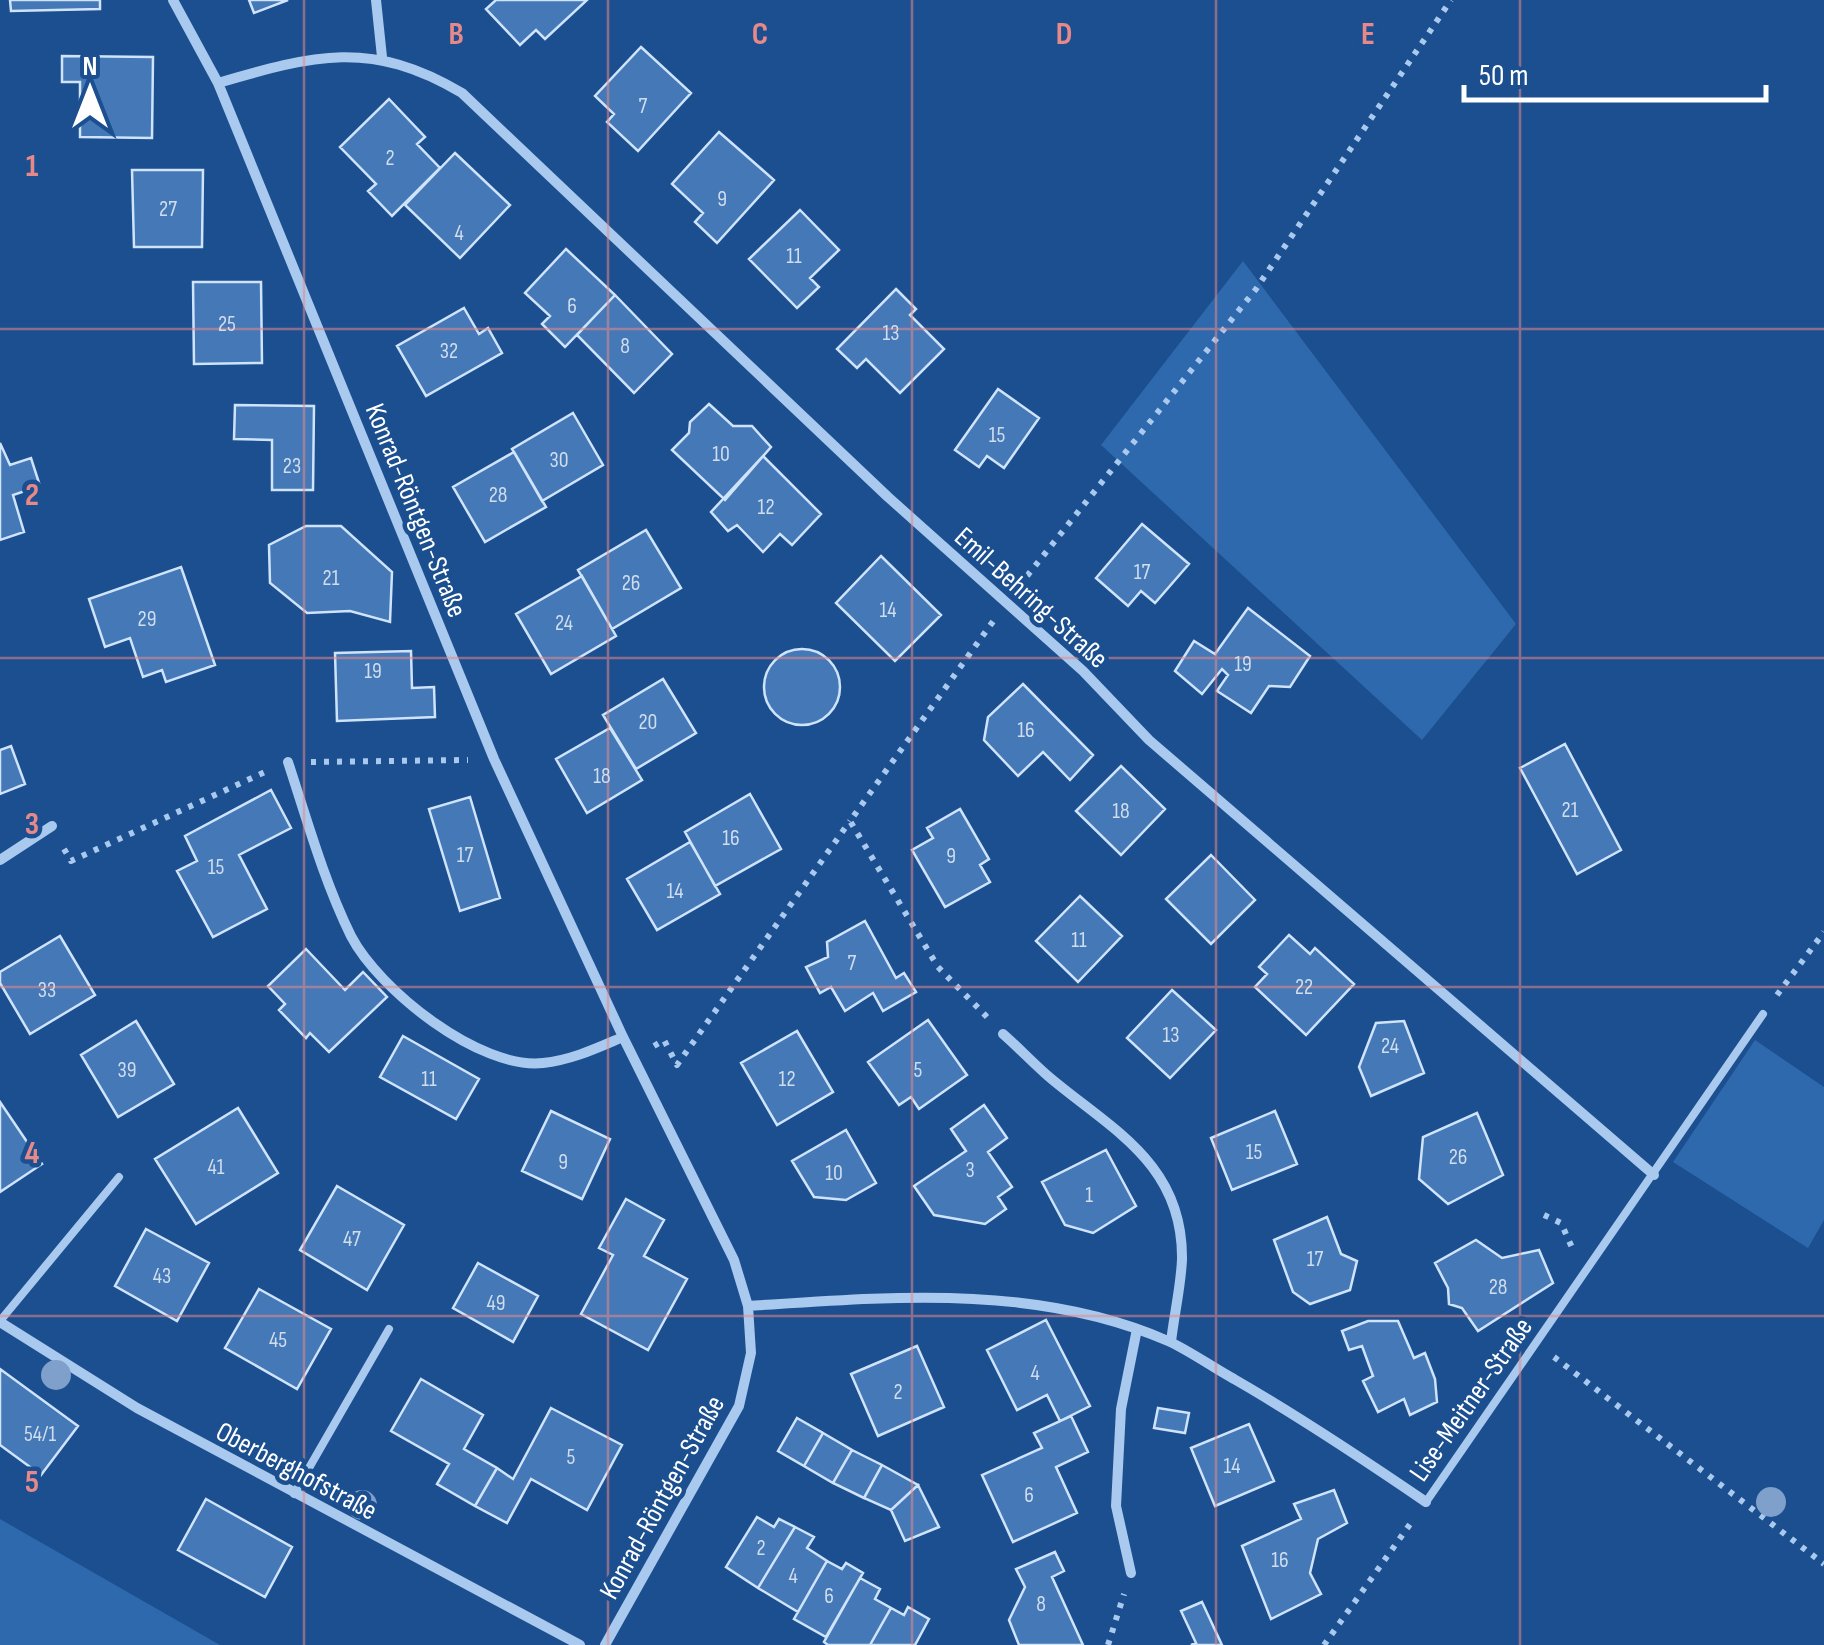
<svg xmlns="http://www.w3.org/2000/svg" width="1824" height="1645" font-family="'Sofia Sans Condensed',sans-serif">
	<rect width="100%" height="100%" fill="#1b4f8f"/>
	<path fill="#2e69ad" d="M1243 261 1516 624 1422 740 1101 445Z
		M1755 1040 1824 1087V1220L1808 1248 1673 1162Z
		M0 1519 220 1645H0Z"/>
	<path fill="#4478b7" stroke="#cfe3fa" stroke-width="2.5" d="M10 0H100V9L11 11Z
		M249 0H288L254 13Z
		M496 0H587L545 39 536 30 520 45 486 9Z
		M641 47 691 93 638 151 607 122 614 114 595 96Z
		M62 56 153 57 152 138 80 137V82H62Z
		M389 99 425 137 417 144 440 168 392 216 368 191 376 184 340 147Z
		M719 132 774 180 717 243 695 222 703 213 672 184Z
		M455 153 510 205 460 258 405 205Z
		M132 170H203L202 247H134Z
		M800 210 839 250 810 278 819 287 797 308 749 259Z
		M566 249 615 295 565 347 542 324 550 316 525 293Z
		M193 282H261L262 363 194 364Z
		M896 289 916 309 910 315 944 349 900 393 866 359 857 368 837 349Z
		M615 295 672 354 634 393 577 335Z
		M464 308 479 334 488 328 502 353 426 396 397 346Z
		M998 389 1039 418 1004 468 987 456 979 467 955 450Z
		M709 404 733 426H752L771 447 725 500 672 450 689 433 690 422Z
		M235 405 314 406 313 490H272V440L234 439Z
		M573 413 603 465 542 501 512 449Z
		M0 443 10 465 31 458 40 486 13 495 24 532 0 540Z
		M514 452 546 507 485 542 453 487Z
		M763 456 821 514 792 545 780 534 763 552 737 525 728 531 711 512Z
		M1142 524 1189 564 1155 603 1141 591 1128 606 1096 578Z
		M306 526H341L392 572 390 622 350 611 307 613 270 583 269 545Z
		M646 530 681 588 612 629 578 570Z
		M881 556 941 615 895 661 836 603Z
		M181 567 215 665 166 682 162 670 143 677 130 638 105 647 89 599Z
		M582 576 616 636 551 674 516 614Z
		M1248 608 1310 656 1290 687 1269 686 1251 713 1217 691 1228 675 1222 669 1202 694 1175 671 1194 641 1215 654Z
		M764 687a38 38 0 1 1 76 0a38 38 0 1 1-76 0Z
		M411 651 412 688 434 687 435 717 337 721 335 653Z
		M663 679 696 733 636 769 603 715Z
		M1023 684 1093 755 1070 780 1043 752 1018 776 984 740 988 717Z
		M610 728 642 780 587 813 556 759Z
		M1565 744 1621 850 1577 874 1520 768Z
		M11 746 25 784 0 794V750Z
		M1121 766 1165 809 1121 855 1076 811Z
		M271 790 291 828 239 855 267 909 213 937 177 871 197 861 185 836Z
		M750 794 781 849 715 886 685 832Z
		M470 797 500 898 460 911 429 809Z
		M960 809 989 859 980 865 990 882 945 907 912 850 933 838 927 828Z
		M690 842 720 894 657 930 627 879Z
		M1211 855 1255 900 1211 944 1166 899Z
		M1080 896 1122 936 1078 982 1036 941Z
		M865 921 896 978 904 973 916 992 883 1011 873 993 845 1011 831 987 820 993 806 967 828 957 827 942Z
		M1289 935 1310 954 1315 948 1354 984 1306 1035 1255 987 1267 974 1259 967Z
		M60 936 95 995 30 1034 0 983V972Z
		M306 949 345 990 363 972 387 997 329 1052 310 1033 306 1038 279 1010 285 1004 268 986Z
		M1172 990 1216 1030 1170 1078 1127 1038Z
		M928 1020 967 1075 919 1109 911 1097 899 1105 868 1062Z
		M136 1021 174 1084 118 1117 81 1055Z
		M1404 1021 1424 1073 1371 1096 1359 1067 1376 1023Z
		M797 1031 833 1092 777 1125 741 1063Z
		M403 1036 479 1079 456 1119 380 1077Z
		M0 1102 42 1164 0 1192Z
		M984 1105 1007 1138 988 1152 1012 1187 998 1197 1006 1209 985 1224 934 1215 914 1186 966 1151 951 1129Z
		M238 1108 278 1173 196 1224 155 1159Z
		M551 1111 610 1139 582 1199 522 1171Z
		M1275 1111 1297 1164 1232 1190 1211 1138Z
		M1477 1113 1503 1175 1448 1204 1419 1179 1423 1137Z
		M846 1130 876 1183 846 1200 814 1197 792 1161Z
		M1106 1150 1136 1206 1093 1233 1065 1225 1042 1182Z
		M337 1186 404 1225 367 1290 300 1250Z
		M626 1199 664 1220 644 1256 687 1279 648 1350 581 1314 613 1255 599 1248Z
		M1327 1217 1341 1254 1357 1261 1350 1290 1310 1304 1293 1292 1274 1240Z
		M146 1229 209 1263 177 1321 115 1286Z
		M1476 1240 1502 1258 1539 1250 1553 1283 1478 1331 1462 1308 1449 1304 1448 1288 1435 1263Z
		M478 1263 538 1296 513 1342 453 1308Z
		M259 1289 331 1329 297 1389 225 1348Z
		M1046 1320 1090 1406 1060 1421 1047 1395 1017 1410 987 1350Z
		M1368 1321H1398L1414 1358 1425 1353 1435 1379 1437 1402 1410 1415 1404 1399 1378 1412 1363 1381 1373 1376 1362 1346 1349 1350 1342 1331Z
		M917 1346 944 1407 878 1436 851 1374Z
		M0 1369 78 1426 41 1475 0 1445Z
		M421 1379 483 1415 464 1449 497 1468 475 1506 437 1484 449 1464 391 1431Z
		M551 1408 622 1445 587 1510 531 1479 507 1523 475 1506 497 1468 513 1479Z
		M1158 1408 1189 1413 1185 1433 1154 1428Z
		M1071 1416 1088 1452 1056 1467 1077 1513 1013 1542 982 1475 1042 1448 1034 1433Z
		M797 1418 823 1433 804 1466 778 1451Z
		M1249 1424 1274 1481 1215 1506 1191 1448Z
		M823 1433 852 1450 833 1483 804 1466Z
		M852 1450 882 1465 864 1498 833 1483Z
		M882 1465 918 1485 891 1510 864 1498Z
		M918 1485 939 1527 905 1541 891 1510Z
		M1334 1490 1347 1523 1318 1539 1310 1573 1321 1594 1271 1619 1242 1546 1301 1519 1294 1504Z
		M206 1499 292 1547 265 1597 178 1550Z
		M757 1517 774 1527 779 1519 795 1527 758 1588 726 1567Z
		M795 1527 814 1537 807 1548 827 1561 798 1612 758 1588Z
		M1055 1552 1064 1571 1052 1577 1083 1645H1019L1009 1620 1025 1587 1016 1569Z
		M827 1561 842 1569 846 1563 863 1573 826 1637 794 1619Z
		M860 1578 880 1589 875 1599 891 1608 870 1645H828L824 1642Z
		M1202 1602 1222 1645H1191L1196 1643 1181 1611Z
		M908 1607 929 1619 915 1645H870L891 1608 904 1615Z"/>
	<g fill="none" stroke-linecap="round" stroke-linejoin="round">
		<path stroke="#a9c9ee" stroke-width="6" stroke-dasharray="5 8" stroke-linecap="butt" d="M1019 586 1256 289 1451 0
			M311 762 468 760
			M64 849 71 861 265 772
			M1777 995 1824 932
			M987 1017 938 967 850 821 994 620
			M654 1046 664 1040 677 1065 850 821
			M1544 1215 1561 1223 1574 1252
			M1554 1357 1824 1564
			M1108 1645 1124 1594
			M1324 1645 1413 1520"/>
		<path stroke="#a9c9ee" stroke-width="8" d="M0 1321 119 1177
			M294 1494 389 1329
			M1426 1502 1763 1014"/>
		<path stroke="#a9c9ee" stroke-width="10" d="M173 0 218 83 494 759 623 1037 734 1260 748 1306 751 1353 739 1406 605 1645
			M376 0 382 57
			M218 83C314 55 371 39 462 93L888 497 1083 671 1149 740 1654 1175
			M288 762C307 820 324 881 351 936 379 990 480 1070 543 1063 572 1060 597 1048 623 1037
			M0 860 52 826
			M1003 1034C1018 1047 1032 1062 1048 1076 1109 1128 1183 1162 1182 1259 1181 1286 1174 1315 1171 1342
			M748 1306C887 1297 1036 1283 1168 1341 1190 1351 1212 1367 1234 1379 1300 1417 1363 1459 1426 1502
			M0 1322 137 1408 580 1645
			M1131 1573 1116 1506 1121 1409 1137 1329"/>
	</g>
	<g fill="#7ea0ca">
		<circle cx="56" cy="1375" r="15"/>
		<circle cx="1771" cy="1502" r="15"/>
		<circle cx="362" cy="1505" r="15"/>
	</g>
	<path fill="none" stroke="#e88989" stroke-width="2.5" stroke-opacity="0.55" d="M304 0V1645M608 0V1645M912 0V1645M1216 0V1645M1520 0V1645M0 329H1824M0 658H1824M0 987H1824M0 1316H1824"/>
	<g text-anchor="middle" stroke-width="9" stroke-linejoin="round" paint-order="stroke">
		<g font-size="22" fill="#d0dded">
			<text x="643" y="113">7</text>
			<text x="390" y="165">2</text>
			<text x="722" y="206">9</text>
			<text x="168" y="216">27</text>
			<text x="459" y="240">4</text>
			<text x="794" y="263">11</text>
			<text x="572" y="313">6</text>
			<text x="227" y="331">25</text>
			<text x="891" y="340">13</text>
			<text x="625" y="353">8</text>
			<text x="449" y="358">32</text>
			<text x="997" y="442">15</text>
			<text x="721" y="461">10</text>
			<text x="559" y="467">30</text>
			<text x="292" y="473">23</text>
			<text x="498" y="502">28</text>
			<text x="766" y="514">12</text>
			<text x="1142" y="579">17</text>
			<text x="331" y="585">21</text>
			<text x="631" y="590">26</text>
			<text x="888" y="617">14</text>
			<text x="147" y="626">29</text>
			<text x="564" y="630">24</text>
			<text x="1243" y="671">19</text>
			<text x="373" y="678">19</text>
			<text x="648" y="729">20</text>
			<text x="1026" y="737">16</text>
			<text x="602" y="783">18</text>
			<text x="1570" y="817">21</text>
			<text x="1121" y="818">18</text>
			<text x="731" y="845">16</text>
			<text x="465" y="862">17</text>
			<text x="951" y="863">9</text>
			<text x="216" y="874">15</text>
			<text x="675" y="898">14</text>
			<text x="1079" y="947">11</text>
			<text x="852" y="970">7</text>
			<text x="1304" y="994">22</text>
			<text x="47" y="997">33</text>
			<text x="1171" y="1042">13</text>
			<text x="1390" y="1053">24</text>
			<text x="127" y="1077">39</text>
			<text x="918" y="1077">5</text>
			<text x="429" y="1086">11</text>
			<text x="787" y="1086">12</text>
			<text x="1254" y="1159">15</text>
			<text x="1458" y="1164">26</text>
			<text x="563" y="1169">9</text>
			<text x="216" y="1174">41</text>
			<text x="970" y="1177">3</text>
			<text x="834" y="1180">10</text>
			<text x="1089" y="1202">1</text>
			<text x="352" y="1246">47</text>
			<text x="1315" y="1266">17</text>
			<text x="162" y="1283">43</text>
			<text x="1498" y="1294">28</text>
			<text x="496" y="1310">49</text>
			<text x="278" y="1347">45</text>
			<text x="1035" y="1380">4</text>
			<text x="898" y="1399">2</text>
			<text x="40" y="1441">54/1</text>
			<text x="571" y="1464">5</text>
			<text x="1232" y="1473">14</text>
			<text x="1029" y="1502">6</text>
			<text x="761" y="1555">2</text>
			<text x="1280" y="1567">16</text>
			<text x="793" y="1583">4</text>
			<text x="829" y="1603">6</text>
			<text x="1041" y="1611">8</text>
		</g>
		<g font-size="28" fill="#fff" stroke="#1b4f8f">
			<text transform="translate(417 510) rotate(68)" y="10">Konrad-Röntgen-Straße</text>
			<text transform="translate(1032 597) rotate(42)" y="10">Emil-Behring-Straße</text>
			<text transform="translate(1470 1399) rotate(-55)" y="10">Lise-Meitner-Straße</text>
			<text transform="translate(297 1470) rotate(28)" y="10">Oberberghofstraße</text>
			<text transform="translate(661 1497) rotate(-61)" y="10">Konrad-Röntgen-Straße</text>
		</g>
	</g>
	<g font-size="32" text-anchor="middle" font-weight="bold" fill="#e88989" stroke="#1b4f8f" stroke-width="9" stroke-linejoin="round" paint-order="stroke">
		<text x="456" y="44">B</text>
		<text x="760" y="44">C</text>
		<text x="1064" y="44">D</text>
		<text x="1368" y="44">E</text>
		<text x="32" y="176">1</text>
		<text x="32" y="505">2</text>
		<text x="32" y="834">3</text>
		<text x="32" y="1163">4</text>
		<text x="32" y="1492">5</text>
	</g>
	<g transform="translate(90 90)" stroke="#1b4f8f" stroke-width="8" paint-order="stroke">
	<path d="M0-8L18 38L0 25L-18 38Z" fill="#ffffff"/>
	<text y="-15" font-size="28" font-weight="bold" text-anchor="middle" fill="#ffffff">N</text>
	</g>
	<path d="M1464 85v15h302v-15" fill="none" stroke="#ffffff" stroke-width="5"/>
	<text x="1479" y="85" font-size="30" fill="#ffffff" stroke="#1b4f8f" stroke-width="8" paint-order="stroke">50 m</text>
</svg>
